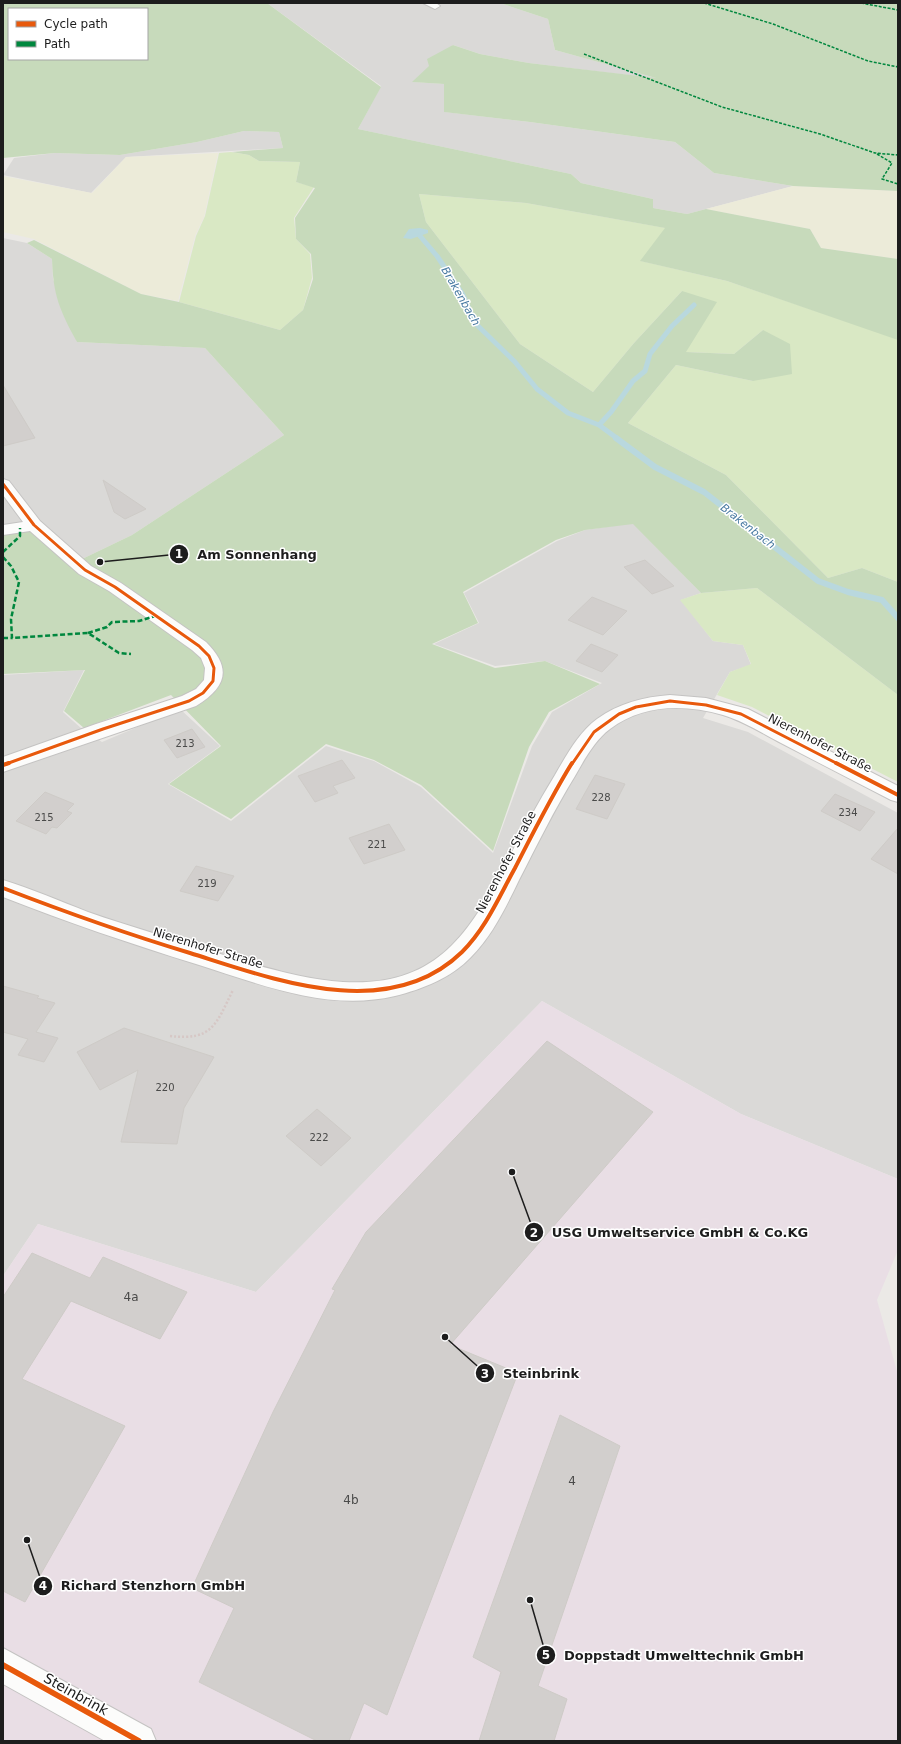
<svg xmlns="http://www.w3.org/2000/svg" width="901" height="1744" font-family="'DejaVu Sans',sans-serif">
	<rect width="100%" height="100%" fill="#ebe9e6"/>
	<path fill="#dad9d7" d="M267 3H500L548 19 555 50 660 79 529 63 480 54 453 45 413 82 444 84 445 112 530 122 675 142 714 173 793 186 687 214 653 208V199L581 183 571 174 358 129 381 86Z
		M244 131 279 132 283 148 126 157 91 193 3 175 14 158 55 153 120 155 197 142Z
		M3 238 27 243 52 259 53 279 77 342 205 348 284 435 132 535 80 560 3 528Z
		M633 523 701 593 681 600 713 641 743 645 751 665 730 672 703 718 748 732 898 813V1179L741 1114 542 1001 256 1292 38 1224 3 1276V675L84 670 63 712 82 729 102 742 180 709 220 746 168 784 231 821 326 746 374 761 421 787 493 853 532 746 552 712 602 683 545 661 495 666 434 644 479 623 464 593 557 541 585 530Z"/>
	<path fill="#e9dee5" d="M542 1001 741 1114 898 1179V1250L877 1300 898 1375V1741H3V1276L38 1224 256 1292Z"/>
	<path fill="#ecebd9" d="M218 153 204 217 195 236 178 301 141 294 34 239 3 232V176L92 193 126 157Z
		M793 186 898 191V259L821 248 810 229 706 209Z"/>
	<path fill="#d9e8c4" d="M231 152 249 155 259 161 300 162 296 182 314 187 294 218 296 239 310 254 312 278 303 310 280 330 179 302 196 236 205 216 219 153Z
		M419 194 526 203 666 228 641 261 727 281 898 339V582L862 568 828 578 726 475 628 423 676 365 753 381 763 330 734 354 686 352 682 291 634 343 593 392 520 344 426 222Z
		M757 588 898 695V782L752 707 717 695 730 672 751 664 743 645 713 641 680 600 701 593Z"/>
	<path fill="#c7dabb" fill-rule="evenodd" d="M3 3H267L381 87 358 129 571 174 581 183 653 199V208L687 214 706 209 810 229 821 248 898 259V340L727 281 640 261 665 228 526 203 419 194 426 222 520 344 593 392 634 343 682 291 717 302 686 352 734 354 763 330 790 344 792 374 753 381 676 365 628 423 726 475 828 578 862 568 898 582V695L757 588 701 593 633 524 585 530 556 540 463 592 478 623 432 644 495 668 545 661 600 684 549 712 529 747 493 851 421 785 374 760 326 744 231 819 169 784 221 746 171 695 84 728 64 711 85 670 3 674V531L27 527 80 560 132 535 284 435 205 348 77 342C60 311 53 295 52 259L27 243 34 240 141 294 179 302 280 330 303 310 313 279 311 254 296 239 295 218 315 188 296 182 300 162 259 161 249 155 232 152 283 148 279 132 244 131 197 142 120 155 55 153 3 158ZM9 9H147V59H9Z
		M500 3H898V191L793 186 714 173 675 142 530 122 444 112V84L412 82 429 66 427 59 453 45 480 54 529 63 656 78 555 50 548 19Z"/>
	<path fill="#b9d8de" d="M420 228 428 230V233L411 239 403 238 409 229Z"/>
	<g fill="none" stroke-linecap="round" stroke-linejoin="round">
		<path stroke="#b9d8de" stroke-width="5" d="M420 236 437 256 463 295 475 323 515 362 537 389 568 413 599 425 618 439
			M599 425 611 412 633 381 645 371 650 354 672 326 694 305"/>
		<path stroke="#b9d8de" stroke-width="6" d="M616 438 655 467 704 492 818 581 848 592 882 600 898 618"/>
	</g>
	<path fill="#d2cfcd" stroke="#cecbc7" d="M3 385 35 438 3 446Z
		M103 480 146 509 125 519 114 512Z
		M645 560 674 586 652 594 624 567Z
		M592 597 627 611 603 635 568 620Z
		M591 644 618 655 602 672 576 661Z
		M192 729 205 747 177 758 164 740Z
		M342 760 355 778 333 786 338 793 315 802 298 776Z
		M595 775 625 784 607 819 576 809Z
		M45 792 74 804 67 811 72 813 57 828 52 827 46 834 16 821Z
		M835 794 875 812 860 831 821 811Z
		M389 824 405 850 364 864 349 838Z
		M898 828V874L871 859Z
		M196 866 234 876 218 901 180 891Z
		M3 986 39 996 37 998 55 1003 36 1032 58 1038 44 1062 18 1055 28 1039 3 1032Z
		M124 1028 214 1057 184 1108 177 1144 121 1142 138 1070 100 1090 77 1052Z
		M547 1041 653 1112 450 1345 518 1373 387 1715 364 1703 349 1741H317L199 1682 234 1608 192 1588 273 1412 335 1290 332 1289 366 1232Z
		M317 1109 351 1138 321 1166 286 1136Z
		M32 1253 90 1278 103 1257 187 1292 160 1339 71 1301 22 1379 125 1426 25 1602 3 1591V1297Z
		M560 1415 620 1446 538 1686 567 1699 554 1741H479L501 1672 473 1657Z"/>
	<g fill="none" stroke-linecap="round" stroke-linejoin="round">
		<g stroke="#c4c3c2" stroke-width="2">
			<path id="minor" d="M423 3H436L440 6 435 9Z
				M3 479 9 481 40 521 91 566 121 583 206 642C232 668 227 687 196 706L3 772V757L96 724 182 696 196 689 204 680 205 668 201 658 192 650 109 591 79 574 30 531 3 535V525L23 522 3 495Z
				M670 695 706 698 748 709 898 786V802L891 800C854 781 817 762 781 743 762 733 743 721 723 715 684 704 643 704 610 729 595 740 584 760 575 776 554 810 537 845 519 880 506 907 492 936 471 957 451 978 423 989 395 996 327 1012 260 984 196 964 131 944 67 922 3 897V880C32 889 60 901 88 912 130 927 172 938 214 952 256 965 299 979 343 982 434 987 467 938 505 865 521 835 537 804 555 775 566 756 579 732 597 719 619 703 644 697 670 695Z
				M3 1648 151 1729 156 1741H105L3 1684Z"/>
		</g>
		<path stroke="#d6c7c5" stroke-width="2.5" stroke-dasharray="2 2" stroke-linecap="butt" d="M170 1036C213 1041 216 1024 233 990"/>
		<use href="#minor" fill="#fcfcfb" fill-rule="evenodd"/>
		<path stroke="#00873e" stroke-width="1.5" stroke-dasharray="3 1.5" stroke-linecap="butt" d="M704 3 773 24 868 61 898 67
			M861 3 898 10
			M584 54 722 107 820 134 875 153 898 155
			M877 154 892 163 882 179 898 184"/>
		<path stroke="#00873e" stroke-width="2.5" stroke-dasharray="5 2.5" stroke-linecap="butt" d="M3 552 20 536V528
			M3 557 11 566 19 582 11 619 12 638 88 633 119 653 131 654
			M88 633 107 627 112 622 139 621 155 616
			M3 638H12"/>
		<g stroke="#fff" stroke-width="5">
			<path id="cycleway-far2" d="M3 484 34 525 85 570 115 587 199 646 209 656 214 668 213 681 203 693 189 701 103 729 6 764
				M572 764 594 732 619 714 636 707 670 701 706 705 741 714 838 764"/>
		</g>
		<g stroke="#fff" stroke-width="6">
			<path id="cycleway-far1" d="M836 763 898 795
				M3 765 9 763
				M3 888C65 912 127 934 190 953 273 979 388 1024 462 952 486 928 499 897 515 868 533 833 551 797 572 763"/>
		</g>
		<g stroke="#fff" stroke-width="8">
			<path id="cycleway" d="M3 1665 139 1741"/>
		</g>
		<use href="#cycleway-far2" stroke="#e8590c" stroke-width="3"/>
		<use href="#cycleway-far1" stroke="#e8590c" stroke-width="4"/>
		<use href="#cycleway" stroke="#e8590c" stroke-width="5.5"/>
	</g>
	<g text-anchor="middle" stroke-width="3" stroke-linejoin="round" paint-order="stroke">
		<g font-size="10" fill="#4a4a49">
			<text x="185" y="747">213</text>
			<text x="601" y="801">228</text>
			<text x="848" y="816">234</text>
			<text x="44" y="821">215</text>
			<text x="377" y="848">221</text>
			<text x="207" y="887">219</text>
			<text x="165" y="1091">220</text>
			<text x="319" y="1141">222</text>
		</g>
		<g font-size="11" font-style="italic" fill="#497aa2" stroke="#fff">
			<text transform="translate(461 296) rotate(60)" y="4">Brakenbach</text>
			<text transform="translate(748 526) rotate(38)" y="4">Brakenbach</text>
		</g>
		<g font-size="12" fill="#1d1d1d" stroke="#fff">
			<text transform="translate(820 743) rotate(27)" y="4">Nierenhofer Straße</text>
			<text transform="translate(506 862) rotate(-62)" y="4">Nierenhofer Straße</text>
			<text transform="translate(208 948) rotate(17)" y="4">Nierenhofer Straße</text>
		</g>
		<g font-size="12" fill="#4a4a49">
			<text x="131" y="1301">4a</text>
			<text x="572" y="1485">4</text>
			<text x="351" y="1504">4b</text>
		</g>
		<g font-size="14" fill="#1d1d1d" stroke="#fff">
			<text transform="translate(76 1694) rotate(29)" y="5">Steinbrink</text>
		</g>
	</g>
	<path fill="none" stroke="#1d1d1d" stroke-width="1.5" d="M100 562L179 554M512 1172L534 1232M445 1337L485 1373M27 1540L43 1586M530 1600L546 1655"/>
	<g fill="#1d1d1d" stroke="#fff" stroke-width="1.5">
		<circle cx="100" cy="562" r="4"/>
		<circle cx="512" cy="1172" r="4"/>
		<circle cx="445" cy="1337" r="4"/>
		<circle cx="27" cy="1540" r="4"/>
		<circle cx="530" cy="1600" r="4"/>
		<circle cx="179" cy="554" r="10"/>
		<circle cx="534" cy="1232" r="10"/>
		<circle cx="485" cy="1373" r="10"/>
		<circle cx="43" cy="1586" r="10"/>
		<circle cx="546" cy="1655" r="10"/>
	</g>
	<g font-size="12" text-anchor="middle" font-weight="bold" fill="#fff">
		<text x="179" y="558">1</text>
		<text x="534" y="1237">2</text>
		<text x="485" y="1378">3</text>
		<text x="43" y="1590">4</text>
		<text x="546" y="1659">5</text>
	</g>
	<g font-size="13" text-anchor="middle" font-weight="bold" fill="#1d1d1d" stroke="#fff" stroke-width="3" stroke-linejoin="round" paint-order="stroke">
		<text x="257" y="559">Am Sonnenhang</text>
		<text x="680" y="1237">USG Umweltservice GmbH &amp; Co.KG</text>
		<text x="541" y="1378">Steinbrink</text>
		<text x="153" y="1590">Richard Stenzhorn GmbH</text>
		<text x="684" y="1660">Doppstadt Umwelttechnik GmbH</text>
	</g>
	<rect width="901" height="1744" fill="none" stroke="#1d1d1d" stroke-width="8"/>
	<rect x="8" y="8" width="140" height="52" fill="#ffffff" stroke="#a5a5a5"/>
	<rect x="16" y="21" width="20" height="6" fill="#e8590c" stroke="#a5a5a5"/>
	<text x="44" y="28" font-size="12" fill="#1d1d1d">Cycle path</text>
	<rect x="16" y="41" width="20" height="6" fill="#00873e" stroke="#a5a5a5"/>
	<text x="44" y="48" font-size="12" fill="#1d1d1d">Path</text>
</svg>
